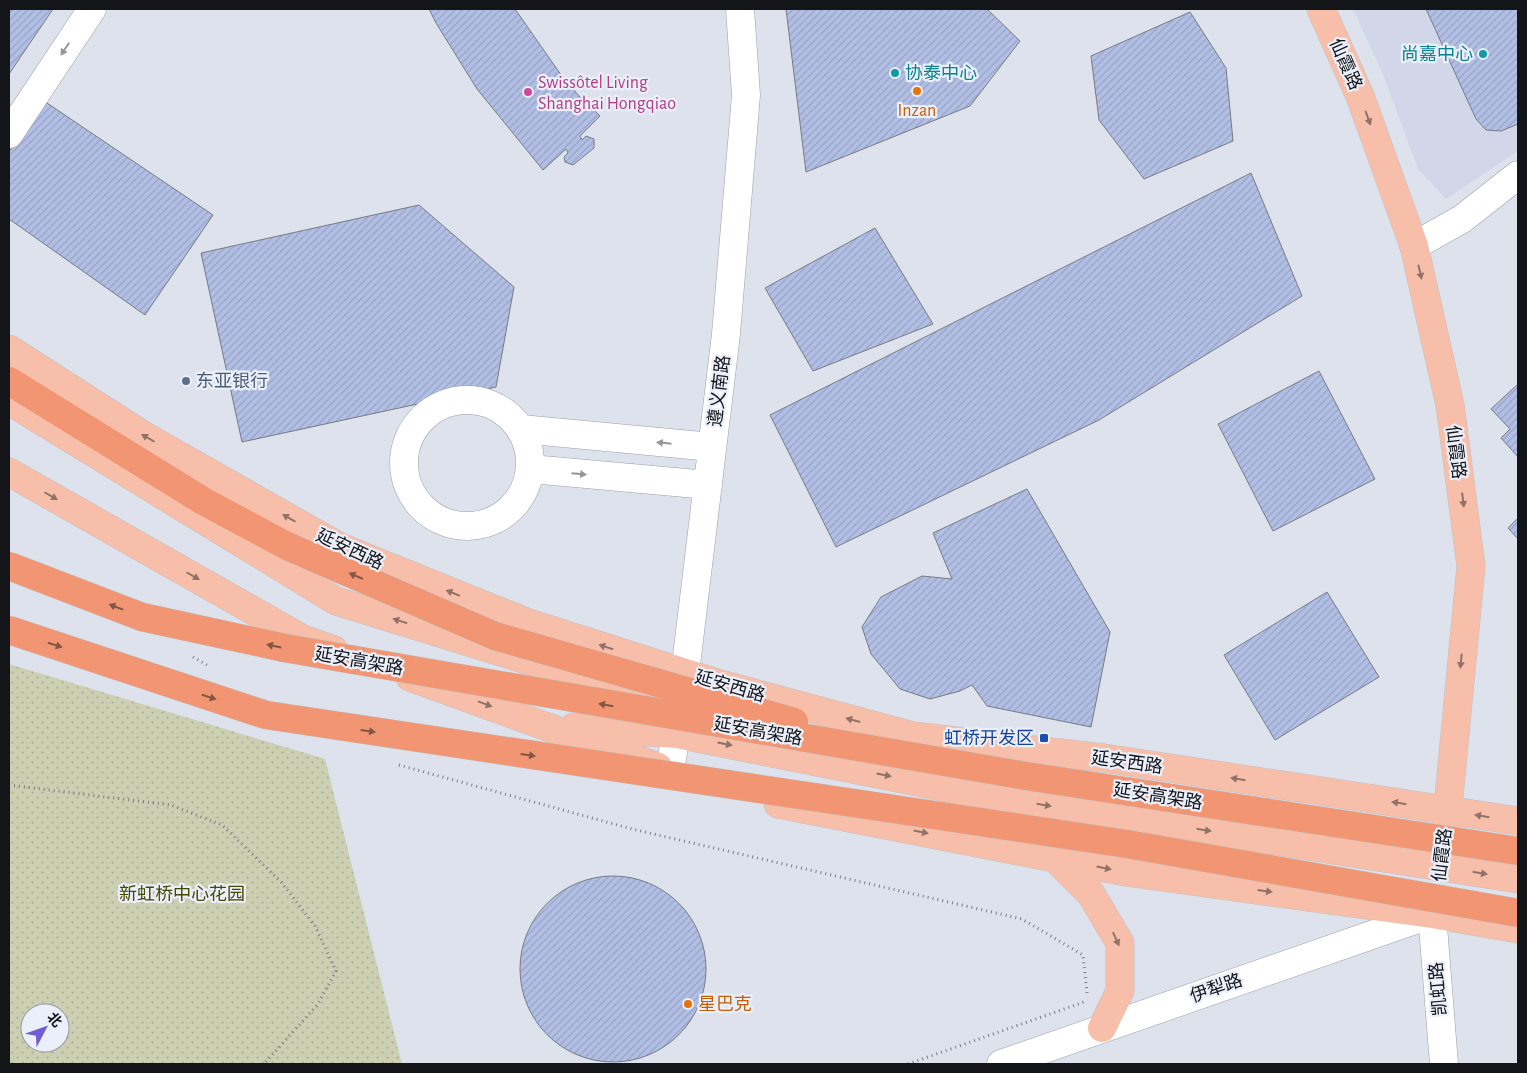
<svg xmlns="http://www.w3.org/2000/svg" width="1527" height="1073" font-family="'Alegreya Sans','Noto Sans SC',sans-serif">
	<defs>
		<pattern id="park-dots" width="8" height="8" patternUnits="userSpaceOnUse" patternTransform="scale(1.25)"><rect width="8" height="8" fill="#cccfb1"/><path d="M2 2h.1M6 6h.1" fill="none" stroke="#aeb198" stroke-width="1.8" stroke-linecap="round"/></pattern>
		<pattern id="building-hatch" width="6" height="6" patternUnits="userSpaceOnUse" patternTransform="scale(1.25)"><rect width="6" height="6" fill="#b2bfe5"/><path d="M-1 1l2-2M0 6l6-6M5 7l2-2" fill="none" stroke="#98a3c4"/></pattern>
	</defs>
	<rect width="100%" height="100%" fill="#dee2ed"/>
	<path fill="#d1d7e9" d="M1353 9H1518V151L1446 199 1418 169 1383 74Z"/>
	<path fill="url(#park-dots)" fill-rule="evenodd" d="M9 664 325 759 402 1064H9ZM30 1013H60V1043H30Z"/>
	<path fill="url(#building-hatch)" stroke="#777b84" d="M9 9H53L9 74Z
		M429 9H515L559 72 578 95 600 116 580 136 582 140 586 136 594 139V148L573 165 565 162 564 157 568 153 566 149 543 170 477 89 436 23Z
		M786 9H987L1020 41 970 106 806 172Z
		M1426 9H1518V124L1501 131 1486 130 1476 119Z
		M1190 12 1226 68 1233 141 1144 179 1099 120 1091 56Z
		M44 101 213 215 145 315 9 219V152Z
		M1251 173 1302 296 1099 420 836 547 770 415Z
		M419 205 514 287 496 387 242 442 201 253Z
		M875 228 933 324 813 371 765 288Z
		M1319 371 1375 479 1273 531 1218 424Z
		M1518 384V457L1501 438 1510 429 1491 409Z
		M1027 489 1110 632 1091 727 987 706 972 685 960 691 930 699 900 689 871 654 862 627 881 597 922 576 952 579 933 533Z
		M1518 518V539L1508 528Z
		M1327 592 1379 677 1275 740 1224 655Z
		M520 969a93 93 0 1 1 186 0a93 93 0 1 1-186 0Z"/>
	<g fill="none" stroke-linecap="round" stroke-linejoin="round">
		<g stroke="#9b9fa9" stroke-width="29">
			<path id="minor" d="M9 134 92 9
				M1414 246 1462 219 1518 175
				M404 463a63 63 0 1 1 126 0a63 63 0 1 1-126 0Z
				M521 429 712 447
				M531 469 708 485
				M670 772 685 673 726 334 746 95 740 9
				M1001 1064 1432 914 1444 1064"/>
		</g>
		<g stroke="#c2c2c3" stroke-width="29">
			<path id="major" d="M1321 9 1360 96 1414 246 1450 405 1471 566 1446 828
				M9 349 143 435 340 547 526 622 717 683 913 736 1104 758 1518 821
				M9 401 336 601 675 706
				M9 472 303 639 334 650
				M410 677 658 767
				M574 727 677 734 988 796 1518 879
				M778 804 1126 872 1432 914 1518 929
				M1056 859 1091 894 1120 943V991L1102 1028"/>
		</g>
		<g stroke="#c2c2c3" stroke-width="29">
			<path id="highway" d="M9 381 203 501 287 546"/>
		</g>
		<path stroke="#797c83" stroke-width="3" stroke-dasharray="1 4" stroke-linecap="butt" d="M193 657 207 665
			M399 765 632 829 1022 919 1083 955 1087 993
			M9 785 171 805 222 825 281 882 315 926 336 971 318 1004 264 1064
			M908 1064 1084 1002"/>
		<use href="#minor" stroke="#fff" stroke-width="28"/>
		<use href="#major" stroke="#f7bfaa" stroke-width="28"/>
		<use href="#highway" stroke="#f29572" stroke-width="28"/>
		<g stroke="#c2c2c3" stroke-width="29" stroke-linecap="butt">
			<path id="highway-bridge" d="M287 546 495 636 794 722
				M9 566 142 617 285 648 1026 776 1518 851
				M9 630 266 715 1127 844 1518 913"/>
		</g>
		<use href="#highway-bridge" stroke="#f29572" stroke-width="28"/>
	</g>
	<defs><path id="oneway-solid" d="M-6-.8H1V-3.2L6.5 0L1 3.2V.8H-6Z" transform="scale(1.25)"/></defs>
	<g fill="#959698">
		<use href="#oneway-solid" transform="translate(65 49) rotate(124)"/>
		<use href="#oneway-solid" transform="translate(664 443) rotate(-174)"/>
		<use href="#oneway-solid" transform="translate(579 474) rotate(5)"/>
	</g>
	<g fill="#917269">
		<use href="#oneway-solid" transform="translate(1368 118) rotate(70)"/>
		<use href="#oneway-solid" transform="translate(1420 272) rotate(77)"/>
		<use href="#oneway-solid" transform="translate(148 438) rotate(-150)"/>
		<use href="#oneway-solid" transform="translate(51 496) rotate(30)"/>
		<use href="#oneway-solid" transform="translate(1463 500) rotate(83)"/>
		<use href="#oneway-solid" transform="translate(289 518) rotate(-150)"/>
		<use href="#oneway-solid" transform="translate(193 576) rotate(30)"/>
		<use href="#oneway-solid" transform="translate(453 593) rotate(-158)"/>
		<use href="#oneway-solid" transform="translate(400 621) rotate(-163)"/>
		<use href="#oneway-solid" transform="translate(606 647) rotate(-162)"/>
		<use href="#oneway-solid" transform="translate(1461 661) rotate(96)"/>
		<use href="#oneway-solid" transform="translate(485 704) rotate(20)"/>
		<use href="#oneway-solid" transform="translate(853 720) rotate(-165)"/>
		<use href="#oneway-solid" transform="translate(725 744) rotate(11)"/>
		<use href="#oneway-solid" transform="translate(884 775) rotate(11)"/>
		<use href="#oneway-solid" transform="translate(1238 779) rotate(-171)"/>
		<use href="#oneway-solid" transform="translate(1399 803) rotate(-171)"/>
		<use href="#oneway-solid" transform="translate(1044 805) rotate(9)"/>
		<use href="#oneway-solid" transform="translate(1482 816) rotate(-171)"/>
		<use href="#oneway-solid" transform="translate(1204 830) rotate(9)"/>
		<use href="#oneway-solid" transform="translate(921 832) rotate(11)"/>
		<use href="#oneway-solid" transform="translate(1104 868) rotate(11)"/>
		<use href="#oneway-solid" transform="translate(1480 873) rotate(9)"/>
		<use href="#oneway-solid" transform="translate(1265 891) rotate(8)"/>
		<use href="#oneway-solid" transform="translate(1116 939) rotate(66)"/>
	</g>
	<g fill="#835546">
		<use href="#oneway-solid" transform="translate(356 576) rotate(-157)"/>
		<use href="#oneway-solid" transform="translate(116 607) rotate(-159)"/>
		<use href="#oneway-solid" transform="translate(55 645) rotate(18)"/>
		<use href="#oneway-solid" transform="translate(274 646) rotate(-168)"/>
		<use href="#oneway-solid" transform="translate(209 697) rotate(18)"/>
		<use href="#oneway-solid" transform="translate(606 705) rotate(-170)"/>
		<use href="#oneway-solid" transform="translate(368 731) rotate(8)"/>
		<use href="#oneway-solid" transform="translate(528 755) rotate(8)"/>
	</g>
	<g fill="#0f9aa8" stroke="#ebeffa" stroke-width="2">
		<circle cx="1483" cy="54" r="5"/>
		<circle cx="895" cy="73" r="5"/>
	</g>
	<g fill="#e8710a" stroke="#ebeffa" stroke-width="2">
		<circle cx="917" cy="91" r="5"/>
		<circle cx="688" cy="1004" r="5"/>
	</g>
	<circle fill="#d1479c" stroke="#ebeffa" stroke-width="2" cx="528" cy="92" r="5"/>
	<circle fill="#5c6f8a" stroke="#ebeffa" stroke-width="2" cx="186" cy="381" r="5"/>
	<rect fill="#1a4fb4" stroke="#ebeffa" stroke-width="2" x="1039" y="733" width="10" height="10" rx="2.5"/>
	<g text-anchor="middle" stroke-width="4.5" stroke-linejoin="round" paint-order="stroke">
		<g font-size="18" fill="#0d838f" stroke="#ebeffa" text-anchor="end">
			<text x="1473" y="60">尚嘉中心</text>
			<text x="905" y="79" text-anchor="start">协泰中心</text>
		</g>
		<g font-size="18" fill="#141519" stroke="#ebeffa">
			<text transform="translate(1346 64) rotate(66)" y="6">仙霞路</text>
			<text transform="translate(719 391) rotate(-83)" y="6">遵义南路</text>
			<text transform="translate(1456 452) rotate(83)" y="6">仙霞路</text>
			<text transform="translate(350 549) rotate(25)" y="6">延安西路</text>
			<text transform="translate(359 661) rotate(10)" y="6">延安高架路</text>
			<text transform="translate(730 686) rotate(16)" y="6">延安西路</text>
			<text transform="translate(758 731) rotate(10)" y="6">延安高架路</text>
			<text transform="translate(1127 762) rotate(8)" y="6">延安西路</text>
			<text transform="translate(1158 796) rotate(9)" y="6">延安高架路</text>
			<text transform="translate(1442 855) rotate(-83)" y="6">仙霞路</text>
			<text transform="translate(1216 988) rotate(-19)" y="6">伊犁路</text>
			<text transform="translate(1438 989) rotate(-95)" y="6">凯虹路</text>
		</g>
		<g font-size="18" fill="#b23c85" stroke="#ebeffa" text-anchor="start">
			<text x="538" y="88">Swissôtel Living<tspan x="538" dy="21">Shanghai Hongqiao</tspan></text>
		</g>
		<g font-size="18" fill="#c56008" stroke="#ebeffa">
			<text x="917" y="116">Inzan</text>
			<text x="698" y="1010" text-anchor="start">星巴克</text>
		</g>
		<g font-size="18" fill="#4e5e75" stroke="#ebeffa" text-anchor="start">
			<text x="196" y="387">东亚银行</text>
		</g>
		<g font-size="18" fill="#164399" stroke="#ebeffa" text-anchor="end">
			<text x="1034" y="744">虹桥开发区</text>
		</g>
		<g font-size="18" fill="#454800" stroke="#ebeffa">
			<text x="182" y="900">新虹桥中心花园</text>
		</g>
	</g>
	<rect width="1527" height="1073" fill="none" stroke="#141519" stroke-width="20"/>
	<g transform="translate(45 1028) rotate(49)"><circle r="24" fill="#ebeffa" stroke="#9598a0"/>
	<path d="M0-4L9 19L0 12L-9 19Z" fill="#705cd6"/>
	<text y="-8" font-size="14" font-weight="bold" text-anchor="middle" fill="#141519">北</text>
	</g>
</svg>
